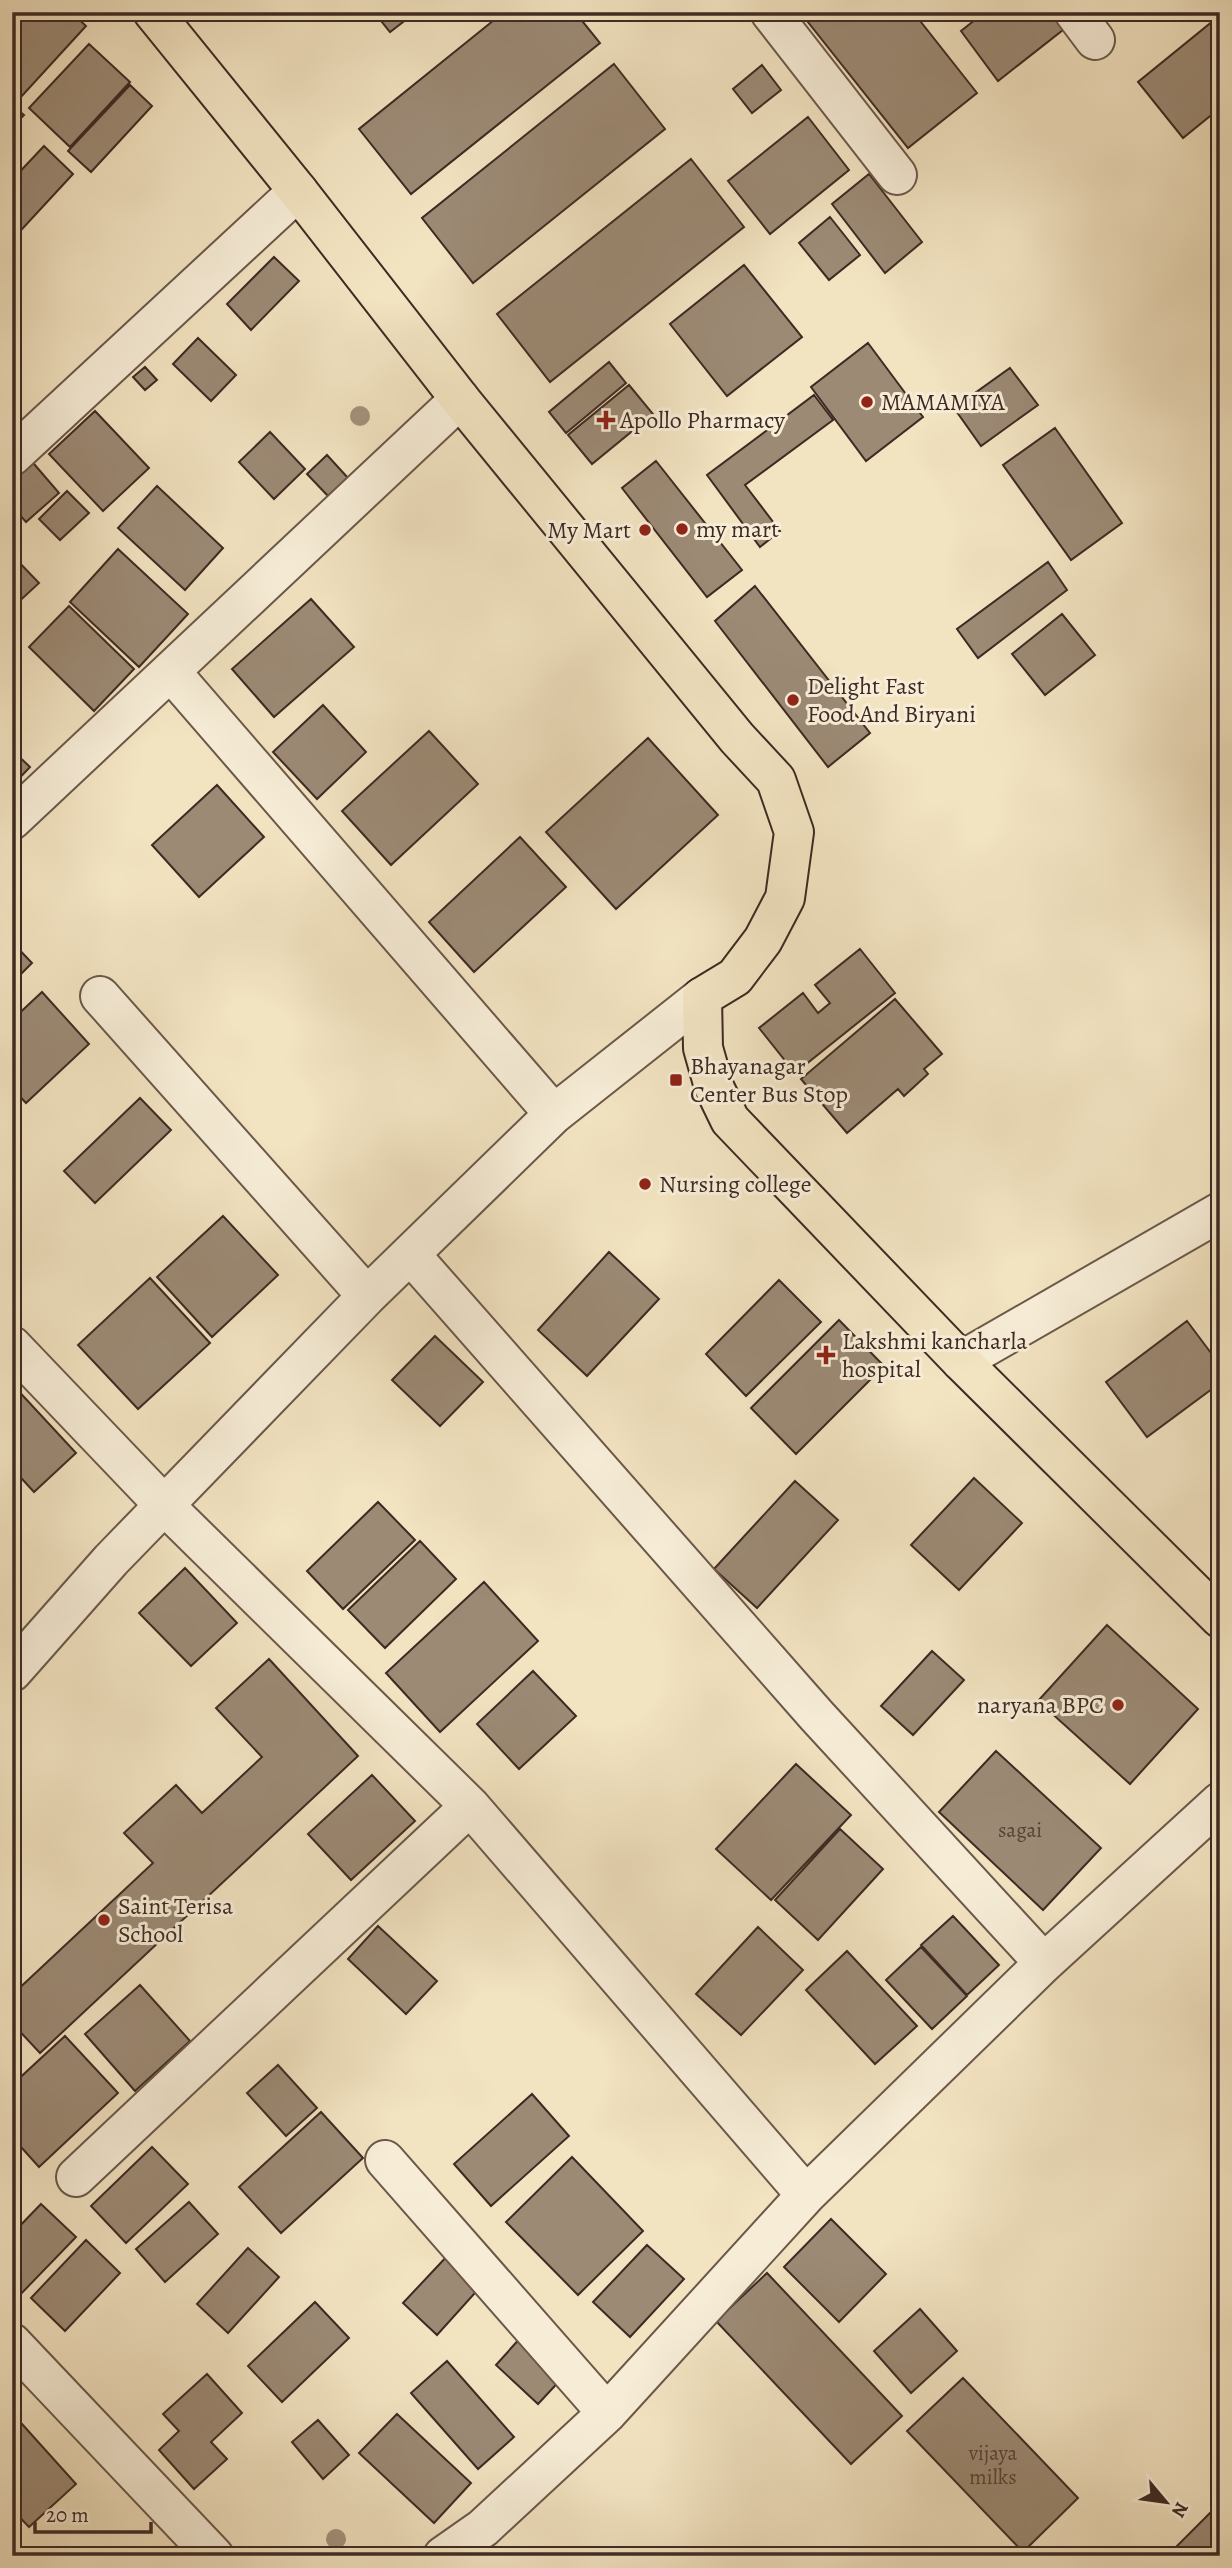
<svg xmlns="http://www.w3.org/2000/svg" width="1232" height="2568" font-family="Alegreya,serif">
	<rect width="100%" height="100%" fill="#f2e3c1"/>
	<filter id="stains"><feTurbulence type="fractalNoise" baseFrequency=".00286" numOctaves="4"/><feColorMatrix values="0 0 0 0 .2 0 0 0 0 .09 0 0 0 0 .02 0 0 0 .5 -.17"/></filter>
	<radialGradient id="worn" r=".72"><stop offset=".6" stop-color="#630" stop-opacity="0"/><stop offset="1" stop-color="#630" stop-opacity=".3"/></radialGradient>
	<path fill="#9c8a75" stroke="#3e2a23" stroke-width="2" d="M12 12H71L86 26 20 98 12 90Z
		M374 12H416L390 32Z
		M504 12H575L600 43 411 194 359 129Z
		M800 12H913L977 93 908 148Z
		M985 12H1058L1068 26 998 81 961 31Z
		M1213 21 1220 29V108L1183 138 1138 82Z
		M89 44 130 82 70 147 29 108Z
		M614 64 665 129 473 283 422 218Z
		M762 65 781 90 752 113 733 89Z
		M130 85 152 106 91 172 68 151Z
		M12 105 24 115 12 127Z
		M808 117 849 170 770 234 728 181Z
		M44 146 73 174 12 240V180Z
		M691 159 744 227 550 382 497 314Z
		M869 174 922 242 885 273 832 204Z
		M830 217 860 255 829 280 799 243Z
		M274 257 299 281 251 330 227 304Z
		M744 265 802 337 727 396 670 324Z
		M198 338 236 375 211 401 173 364Z
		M868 343 923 417 866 461 811 387Z
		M609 362 626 383 566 433 549 412Z
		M145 367 157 380 145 390 133 377Z
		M1010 368 1038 405 981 446 954 408Z
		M629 385 653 414 592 464 568 435Z
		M814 395 833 420 745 485 780 531 760 547 707 475Z
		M95 411 149 468 103 511 49 454Z
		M1055 428 1122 523 1071 560 1003 465Z
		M270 432 305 469 274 499 239 462Z
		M327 455 348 478 328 496 307 474Z
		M28 457 59 493 26 522 12 506V471Z
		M656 461 742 570 707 597 622 488Z
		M157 486 223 548 185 590 118 528Z
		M67 491 89 513 60 540 39 519Z
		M118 549 188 614 139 667 70 602Z
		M12 555 39 583 12 608Z
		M1048 562 1067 590 978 658 957 629Z
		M755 586 870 733 828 767 715 621Z
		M311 599 354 647 274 717 232 669Z
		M69 606 134 669 94 711 29 647Z
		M1062 614 1095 655 1045 695 1012 654Z
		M323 705 366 752 317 799 273 752Z
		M429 731 478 784 391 865 342 811Z
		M648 738 718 815 616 909 546 832Z
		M12 750 30 767 12 786Z
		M217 785 264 837 199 897 152 845Z
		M520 837 566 887 474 972 429 922Z
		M12 942 32 963 12 983Z
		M860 949 895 993 795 1073 759 1028 803 993 818 1013 830 1003 815 985Z
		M42 992 89 1044 26 1103 12 1088V1020Z
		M895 999 942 1054 924 1069 928 1074 904 1096 898 1089 847 1133 801 1079Z
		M140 1098 171 1130 95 1203 64 1171Z
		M223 1216 278 1275 212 1337 157 1277Z
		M609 1252 659 1299 587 1376 538 1330Z
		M150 1278 210 1343 138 1409 78 1345Z
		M779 1280 821 1322 746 1396 706 1354Z
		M839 1320 884 1366 796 1454 751 1408Z
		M1187 1321 1220 1365V1383L1147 1437 1106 1382Z
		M435 1336 483 1382 440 1426 392 1380Z
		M12 1384 76 1453 34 1492 12 1468Z
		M974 1478 1022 1523 959 1590 911 1545Z
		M795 1481 838 1520 757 1608 714 1569Z
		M378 1502 415 1540 343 1609 307 1571Z
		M420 1541 456 1579 385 1648 348 1610Z
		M185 1568 237 1623 191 1666 139 1613Z
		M484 1582 538 1641 440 1732 386 1673Z
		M1107 1625 1198 1709 1130 1784 1038 1701Z
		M932 1651 964 1680 913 1735 881 1706Z
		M269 1659 358 1756 40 2053 12 2023V1995L153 1863 124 1833 176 1785 202 1813 262 1757 216 1708Z
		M533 1671 576 1716 519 1769 477 1724Z
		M996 1751 1101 1848 1043 1910 939 1812Z
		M796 1764 851 1815 771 1900 716 1849Z
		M372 1775 415 1821 351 1880 308 1834Z
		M840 1829 883 1869 818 1940 775 1900Z
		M953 1916 999 1965 967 1995 921 1945Z
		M378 1926 437 1981 406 2014 348 1959Z
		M758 1927 803 1970 741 2035 696 1994Z
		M921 1947 967 1996 932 2029 886 1980Z
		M847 1951 917 2026 875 2064 806 1990Z
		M140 1985 190 2041 135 2091 85 2034Z
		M65 2036 118 2093 39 2167 12 2137V2085Z
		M278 2065 317 2108 286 2136 247 2093Z
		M532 2094 569 2136 491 2206 454 2164Z
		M321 2112 363 2158 281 2233 239 2187Z
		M152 2147 188 2184 126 2243 91 2206Z
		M572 2157 643 2231 578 2295 506 2222Z
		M189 2202 218 2234 165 2282 136 2249Z
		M41 2204 76 2237 16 2299 12 2296V2234Z
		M831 2219 886 2274 839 2322 784 2267Z
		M86 2240 120 2273 65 2331 31 2298Z
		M647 2245 684 2279 630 2337 593 2302Z
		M248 2248 279 2277 228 2333 197 2304Z
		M450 2253 483 2284 437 2335 403 2303Z
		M767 2273 902 2416 851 2464 716 2321Z
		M315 2302 349 2338 282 2402 248 2366Z
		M920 2309 957 2351 911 2393 874 2351Z
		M522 2336 565 2375 538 2404 496 2365Z
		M447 2361 514 2437 478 2469 411 2393Z
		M207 2374 242 2413 211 2442 227 2459 194 2489 159 2450 179 2431 163 2414Z
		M963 2378 1078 2498 1023 2552 907 2431Z
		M13 2414 76 2484 29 2527 12 2509Z
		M397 2414 471 2483 434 2523 359 2453Z
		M318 2420 349 2455 323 2479 292 2442Z
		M1220 2503V2556H1181L1174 2549Z"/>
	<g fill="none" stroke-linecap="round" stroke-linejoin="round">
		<g stroke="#6b584a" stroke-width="42">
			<path id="minor" d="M770 12 897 175
				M1074 12 1095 40
				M12 456 298 191
				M171 672 554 1114
				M12 820 460 399
				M100 996 367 1296
				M410 1254 817 1716 1044 1963
				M12 1346 164 1505 470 1806 806 2195
				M961 1361 1220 1212
				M12 1672 111 1560 367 1296 554 1114 702 997
				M385 2160 607 2413
				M76 2177 470 1806
				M12 2343 214 2556
				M443 2556 483 2528 607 2413 806 2195 1044 1963 1220 1802"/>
		</g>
		<g stroke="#3e2a23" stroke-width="42">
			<path id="major" d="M153 12 298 191 460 399 737 738 776 780 794 832 785 898 763 940 735 977 702 997 703 1048 714 1087 730 1120 961 1361 1220 1618"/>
		</g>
		<use href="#minor" stroke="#f7edd7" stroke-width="38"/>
		<use href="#major" stroke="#f2e3c1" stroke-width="38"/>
	</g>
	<g fill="#a3927c">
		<circle cx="360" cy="416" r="10"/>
		<circle cx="336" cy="2539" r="10"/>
	</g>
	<g fill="#8f2418" stroke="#f7edd7" stroke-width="2.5">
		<circle cx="867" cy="402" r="7"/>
		<path d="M602.5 409.5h7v7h7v7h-7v7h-7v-7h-7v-7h7z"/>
		<circle cx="682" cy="529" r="7"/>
		<circle cx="645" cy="530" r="7"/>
		<circle cx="793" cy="700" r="7"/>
		<rect x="669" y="1073" width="14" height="14" rx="3.5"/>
		<circle cx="645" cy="1184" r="7"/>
		<path d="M822.5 1344.5h7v7h7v7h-7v7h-7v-7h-7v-7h7z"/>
		<circle cx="1118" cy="1705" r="7"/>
		<circle cx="104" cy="1920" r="7"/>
	</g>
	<g text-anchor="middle" stroke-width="6" stroke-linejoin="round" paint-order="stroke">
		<g font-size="21" fill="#564238">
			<text x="1020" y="1837">sagai</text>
			<text x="993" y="2460">vijaya<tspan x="993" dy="24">milks</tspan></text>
		</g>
		<g font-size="24" fill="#3e2a23" stroke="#f7edd7" text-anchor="start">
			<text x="881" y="410">MAMAMIYA</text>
			<text x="620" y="428">Apollo Pharmacy</text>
			<text x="696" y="537">my mart</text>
			<text x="631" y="538" text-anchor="end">My Mart</text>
			<text x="807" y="694">Delight Fast<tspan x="807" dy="28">Food And Biryani</tspan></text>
			<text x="690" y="1074">Bhayanagar<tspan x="690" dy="28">Center Bus Stop</tspan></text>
			<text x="659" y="1192">Nursing college</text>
			<text x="842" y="1349">Lakshmi kancharla<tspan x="842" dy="28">hospital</tspan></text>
			<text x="1104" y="1713" text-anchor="end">naryana BPC</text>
			<text x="118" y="1914">Saint Terisa<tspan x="118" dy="28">School</tspan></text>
		</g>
	</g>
	<rect width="1232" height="2568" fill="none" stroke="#f2e3c1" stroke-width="42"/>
	<rect x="14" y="14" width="1204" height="2540" fill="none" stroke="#3e2a23" stroke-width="3.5"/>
	<rect x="21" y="21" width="1190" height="2526" fill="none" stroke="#3e2a23" stroke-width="2"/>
	<g transform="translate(1166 2502) rotate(119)" stroke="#f7edd7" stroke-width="5" paint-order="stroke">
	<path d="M0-5L12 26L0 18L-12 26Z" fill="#3e2a23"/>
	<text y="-10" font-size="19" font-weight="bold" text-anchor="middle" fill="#3e2a23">N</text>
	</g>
	<path d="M35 2522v10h116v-10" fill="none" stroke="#3e2a23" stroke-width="3.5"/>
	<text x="46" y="2522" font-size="21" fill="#3e2a23" stroke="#f7edd7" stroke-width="5" paint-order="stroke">20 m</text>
	<rect width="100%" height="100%" filter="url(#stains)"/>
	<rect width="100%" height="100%" fill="url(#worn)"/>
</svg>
